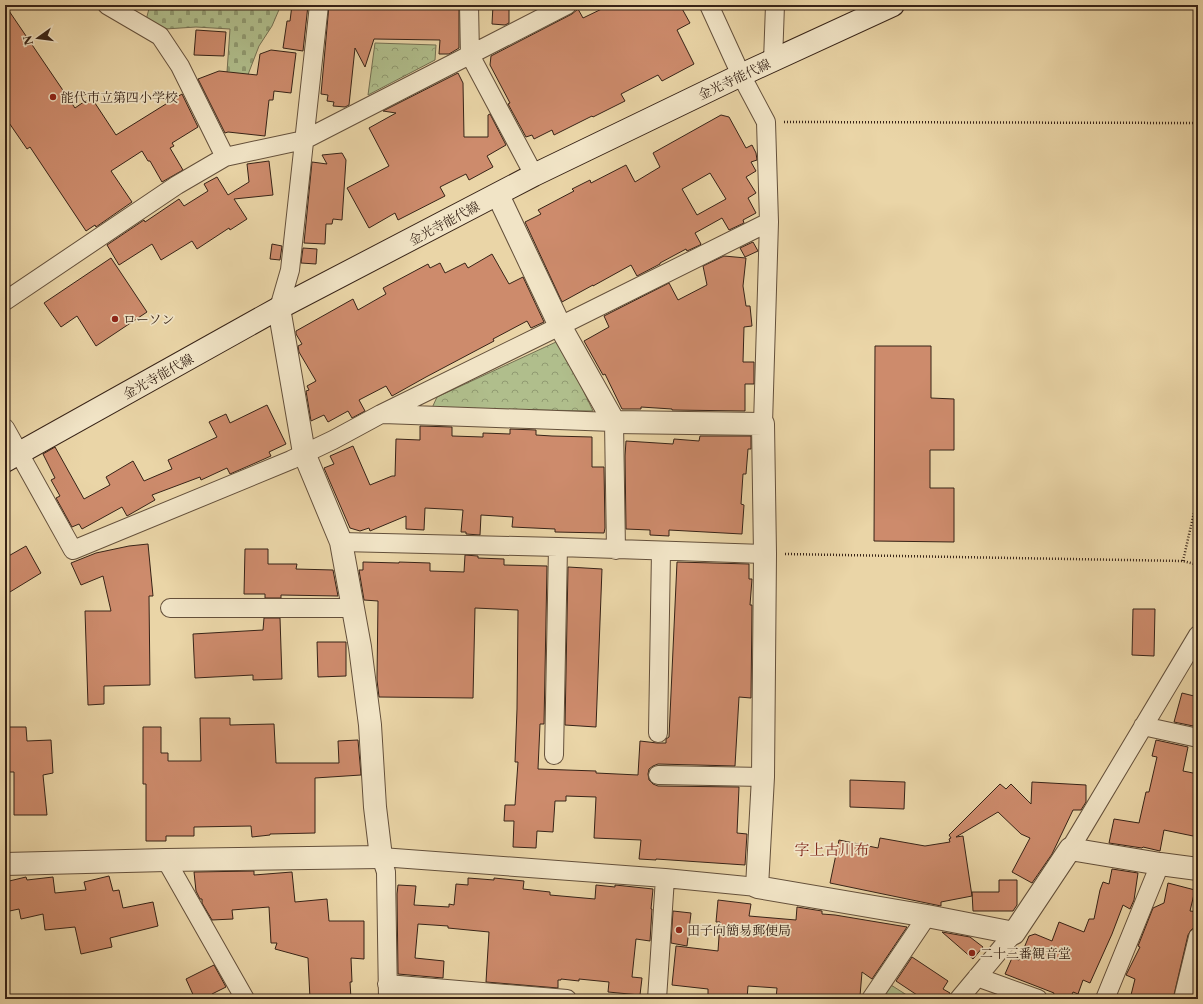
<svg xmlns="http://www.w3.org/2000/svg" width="1203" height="1004" font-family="'Libre Caslon Text','Noto Serif JP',serif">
	<defs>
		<pattern id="cemetery-stones" width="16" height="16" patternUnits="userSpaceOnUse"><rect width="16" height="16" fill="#b0be8c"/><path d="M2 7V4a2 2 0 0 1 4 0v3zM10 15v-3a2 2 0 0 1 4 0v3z" fill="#909a71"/></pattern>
		<pattern id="park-crowns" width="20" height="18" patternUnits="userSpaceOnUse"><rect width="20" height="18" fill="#b0be8c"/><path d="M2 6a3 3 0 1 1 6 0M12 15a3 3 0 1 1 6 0" fill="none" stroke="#909a71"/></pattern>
	</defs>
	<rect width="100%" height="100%" fill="#ead5a7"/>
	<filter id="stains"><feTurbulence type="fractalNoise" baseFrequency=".005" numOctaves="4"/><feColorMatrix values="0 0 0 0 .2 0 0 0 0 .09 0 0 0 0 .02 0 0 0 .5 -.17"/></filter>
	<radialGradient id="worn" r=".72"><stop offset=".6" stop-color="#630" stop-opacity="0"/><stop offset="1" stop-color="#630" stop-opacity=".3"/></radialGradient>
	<path fill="url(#cemetery-stones)" stroke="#747052" d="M150 5H281L272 26 259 46 244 85 227 72 230 29 196 27 165 29 146 20Z"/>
	<path fill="url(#park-crowns)" stroke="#747052" d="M375 43 436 45 435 60 368 95Z
		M556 342 565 352 593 411 432 408 437 397Z
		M891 985 913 999H882Z"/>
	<path fill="#cd8b6c" stroke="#372317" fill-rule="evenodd" d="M5 5 75 108 91 97 116 135 182 94 198 127 172 143 174 146 170 148 183 170 162 182 150 161H148L142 151 111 171 132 202 96 227 95 225 86 231 30 147 27 149 5 117Z
		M292 5H308L303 51 283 48 287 21H290Z
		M329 5H459V48L449 54H439L440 40 374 39 365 67 355 48 349 105 345 107 333 106 334 102 327 101 328 95 321 94Z
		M493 5H509V23L505 25 492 24Z
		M610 5H680L690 23 677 30 694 64 662 81 658 75 621 94 625 101 593 117 592 116 554 135 552 130 534 139 532 135 526 137 508 104 510 103 490 65 491 56 572 14 578 9 583 18Z
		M196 30 226 32 224 56 194 55Z
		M271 50 296 53 291 93 274 91 273 100H269L265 136 228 132 225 133 198 79 219 71 257 75 260 54Z
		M458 73 463 83 464 137H488V115L490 114 506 145 487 156 493 167 469 180 466 174 440 187 445 196 398 220 395 213 369 228 347 188 389 166 369 128 396 113 383 111Z
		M721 115 729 117 746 148 752 145 756 153 757 160 751 162 756 171 746 177 756 193 748 198 756 213 743 220 744 223 729 230 722 218 695 233 701 244 700 245 687 251 686 249 660 263V264L637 276 631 265 593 286V285L562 302 525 222 541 214 538 210 574 191 572 189 590 180 591 183 626 165 635 182 660 167 653 153ZM710 173 726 199 697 215 682 189Z
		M342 153 346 160 342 220 333 219 332 224H326L325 244 304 243 312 162 327 164 322 155Z
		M269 161 273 195 234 199 247 219 230 230 229 228 197 249 192 241 161 260 152 244 119 265 107 245 144 220 145 222 179 199 184 206 208 191 204 184 217 177 228 195 249 182 247 164Z
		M753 242 758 251 745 257 740 248Z
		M272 244 282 246 280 260 270 259Z
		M303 248 317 249 316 264 301 263Z
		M492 254 509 284 523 277 544 322 531 328 527 321 493 339 494 341 426 377 392 396 386 386 359 400 365 411 352 418 348 411 328 422 324 415 311 421 306 391 309 390 307 386 316 381 299 352 298 346 302 344 296 334V331L353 299 358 310 386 294 383 288 428 264 430 268 440 263 445 273 465 263 468 268Z
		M724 256 746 258 743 286 746 306H750L752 326 744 327 743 362H754V384H745V411L672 410V409L641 407V409H622L605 374 603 375 584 341 609 327 604 316 669 283 678 300 707 285 703 266Z
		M111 258 147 312 96 346 77 316 61 327 44 303Z
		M875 346H931V398L954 399V450H930V488H954V542L874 541Z
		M267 405 286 444 269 452 271 456 253 464 230 474 227 468 201 480 200 477 152 495 155 500 127 516 122 507 82 529 79 524 72 527 56 498 60 496 51 480 55 478 43 454 55 447 84 499 110 485 106 477 133 461 144 481 172 469 168 460 217 437 209 422 226 414 230 423Z
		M420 426 452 427V436L483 437V433L510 434V429L536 430V435L552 436 592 437V467H604L605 528 604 533 555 532V529L512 527 513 517 481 515 480 535 466 534V532H461L463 510 425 508 424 530 406 529V516L370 531 369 528 360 531 350 528 324 468 334 464 330 456 353 446 370 485 392 476H395L396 439 420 440Z
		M700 436H751V449H748L746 474H743L741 504 744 505 742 534 669 530V536L650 535V530L626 529 625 456 626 441 673 444 674 439 699 441Z
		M148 544 153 596H149L150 685 104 686V704L88 705 85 611H111L103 576 81 585 71 563 96 553 129 546Z
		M26 546 41 573 5 595V558Z
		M245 549H268V564H297L296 569 333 570 338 596 281 595V598H265V594H244Z
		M465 555 478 556V558L504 559V565L547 566 544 724H540L538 769 596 771V773L638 775 640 741 657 743H666V739L669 737 677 562 749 564V579H752L750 605H752L751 698 739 697 735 766 658 764 653 766 649 769 648 774 649 780 653 784 658 786 739 787 737 833 747 834 745 865 656 859V860L639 859 641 840 594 838 596 797 566 796V801H555L553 832 537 831 536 848 513 847 514 821H504L505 805H515L518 762H515L517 709 518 610 475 608 473 698 379 697 377 680 378 601 364 600 359 570H363V562L399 563V562L430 563V571L464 572Z
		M568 567 602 569 596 727 565 725Z
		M1133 609H1155L1154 656 1132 655Z
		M264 618H280L282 679 253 680V675L195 678 193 634 263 630Z
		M317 642H346V676L318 677Z
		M1182 693 1198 697V727L1174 722Z
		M200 718H230V725L274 724 276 763H339L338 741 358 740 361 775 315 778V833L270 834V835L252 837 251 826 194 827V836H166V841H146V784H143V727H161V753H168V761H201Z
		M5 727H26L27 741 51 740 53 773 43 775 47 815H14V772H5Z
		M1156 740 1188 747 1183 771 1198 774V837L1164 830 1160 851 1143 847 1142 848 1109 843 1114 819 1139 823 1146 792H1149L1157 757 1152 756Z
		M850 780 905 782 904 809 850 807Z
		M1032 782 1086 785V802L1081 810H1073L1052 854 1032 883 1012 872 1030 838 1021 834 998 812 956 837 963 836 972 896 941 902V906L830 883 839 840 878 848 880 838 925 846 950 842 949 839 951 838 949 835 1000 784 1006 789 1011 784 1031 804Z
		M1112 869 1138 873 1134 900 1130 909 1123 905 1112 934 1090 983 1083 980 1078 994 1073 992 1070 999H1052L1054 993 1005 974 1012 958 1019 960 1029 936 1035 934 1052 941 1059 922 1084 932 1089 919H1094L1100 890 1103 882 1109 884Z
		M254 871V875L292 872 295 902 327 899 329 921H364V959L351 958 352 982H350L351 999H310L308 958 275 949 277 943H271L269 907 232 910 233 919 212 920 202 903V899H200L196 891 194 872Z
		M109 876 113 891 119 890 123 908 153 902 158 926 110 938 112 947 81 954 75 927 45 930 43 914 21 919 19 909 5 912V882L26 877 27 880 53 877 55 893 86 890 84 882Z
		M468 878 494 880V878L524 881 523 889 550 892V895L595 899 596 885 615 887V885L653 889 651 909H652L650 941 636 939 632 977 642 978 640 995 608 992 609 982 579 979V981L561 979V980H558V988L486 982 489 932 448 928V926L418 924 415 958 444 961 443 978 398 974 397 894 398 885 416 886 414 905 449 907V904L454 905 456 884 468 885Z
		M999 880H1017V905L1013 911H973L972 892H999Z
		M1168 883 1195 890 1190 911 1198 912V927H1195L1191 930 1188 935 1173 999H1130L1135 979 1126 975 1140 947 1138 946 1153 908 1164 903Z
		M718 900 751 904 749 916 796 920 797 907 822 911V914L835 915 907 927 872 979 862 972 860 996H857V999H776L777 988 748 986 747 999H741L708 995V989L672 985 676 946 718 951 720 922H716Z
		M673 911 691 913 687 946 671 943Z
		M942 932 970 937 983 947 973 959Z
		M912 957 948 981 943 989 950 993 949 999H923L896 981Z
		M214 965 226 987 212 994 215 999H195L186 979Z"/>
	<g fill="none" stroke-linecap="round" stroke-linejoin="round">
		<g stroke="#64503b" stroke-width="20">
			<path id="minor" d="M107 5 160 36 180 66 225 157
				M469 5 470 55 534 175
				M709 5 741 75 766 122 769 222 763 424
				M773 61 775 5
				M5 301 177 185 225 157 304 140 567 5
				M279 308 290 270 319 5
				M383 414 614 422 616 550
				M5 428 73 550 291 460 333 440 381 414 560 326 769 222
				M341 542 558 547 765 554
				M170 608H353
				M1143 726 1198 738
				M658 733 661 551
				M554 755 558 547
				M658 775 763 777
				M1070 849 1198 635
				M166 860 245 999
				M977 977 1038 999
				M387 984 567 999
				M388 999 386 872 381 857 665 878 757 887
				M657 999 665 878
				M871 999 927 916
				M959 999 1014 933
				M1105 999 1160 864
				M1183 999 1198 937"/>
		</g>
		<g stroke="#64503b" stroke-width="24">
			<path id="tertiary" d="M498 195 560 326 614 422 763 424 765 554 763 777 757 887 927 916 1014 933 1070 849 1160 864 1198 869
				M5 864 166 860 381 857 375 807 370 725 360 647 341 542 304 453 279 308"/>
		</g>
		<g stroke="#372317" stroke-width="24">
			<path id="secondary" d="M5 461 279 308 534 175 741 75 893 5"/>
		</g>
		<path stroke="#372317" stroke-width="2.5" stroke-dasharray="1 2" stroke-linecap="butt" d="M784 122 1198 123
			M785 554 1183 561 1198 565
			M1183 561 1198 495"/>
		<use href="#minor" stroke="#f1e4c6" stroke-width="18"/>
		<use href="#tertiary" stroke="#f1e4c6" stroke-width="22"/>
		<use href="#secondary" stroke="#f1e4c6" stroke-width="22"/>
	</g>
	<g fill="#8f2418" stroke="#f1e4c6" stroke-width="1.5">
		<circle cx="53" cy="97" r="4"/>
		<circle cx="115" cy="319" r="4"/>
		<circle cx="679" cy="930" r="4"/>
		<circle cx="972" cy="953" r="4"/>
	</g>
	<g text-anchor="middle" stroke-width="3.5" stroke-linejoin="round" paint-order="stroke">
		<g font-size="13" fill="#372317" stroke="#f1e4c6">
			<text transform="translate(734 79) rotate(-25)" y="5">金光寺能代線</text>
			<text transform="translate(444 223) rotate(-28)" y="5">金光寺能代線</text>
			<text transform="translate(158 376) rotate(-29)" y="5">金光寺能代線</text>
		</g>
		<g font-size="13" fill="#372317" stroke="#f1e4c6" text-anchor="start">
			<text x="61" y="102">能代市立第四小学校</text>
			<text x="123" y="324">ローソン</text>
			<text x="687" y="935">田子向簡易郵便局</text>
			<text x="980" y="958">二十三番観音堂</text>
		</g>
		<g font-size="15" fill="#7a1f14" stroke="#f1e4c6">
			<text x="832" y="855">字上古川布</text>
		</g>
	</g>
	<rect width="1203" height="1004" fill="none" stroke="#ead5a7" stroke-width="20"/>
	<rect x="6" y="6" width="1191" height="992" fill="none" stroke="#372317" stroke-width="2"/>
	<rect x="10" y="10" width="1183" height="984" fill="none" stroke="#372317"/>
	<g transform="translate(38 38) rotate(256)" stroke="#f1e4c6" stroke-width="3" paint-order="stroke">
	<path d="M0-3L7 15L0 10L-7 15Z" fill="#372317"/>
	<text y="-6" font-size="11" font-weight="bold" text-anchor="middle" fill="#372317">N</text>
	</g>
	<rect width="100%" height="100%" filter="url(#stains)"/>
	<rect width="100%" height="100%" fill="url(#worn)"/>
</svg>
